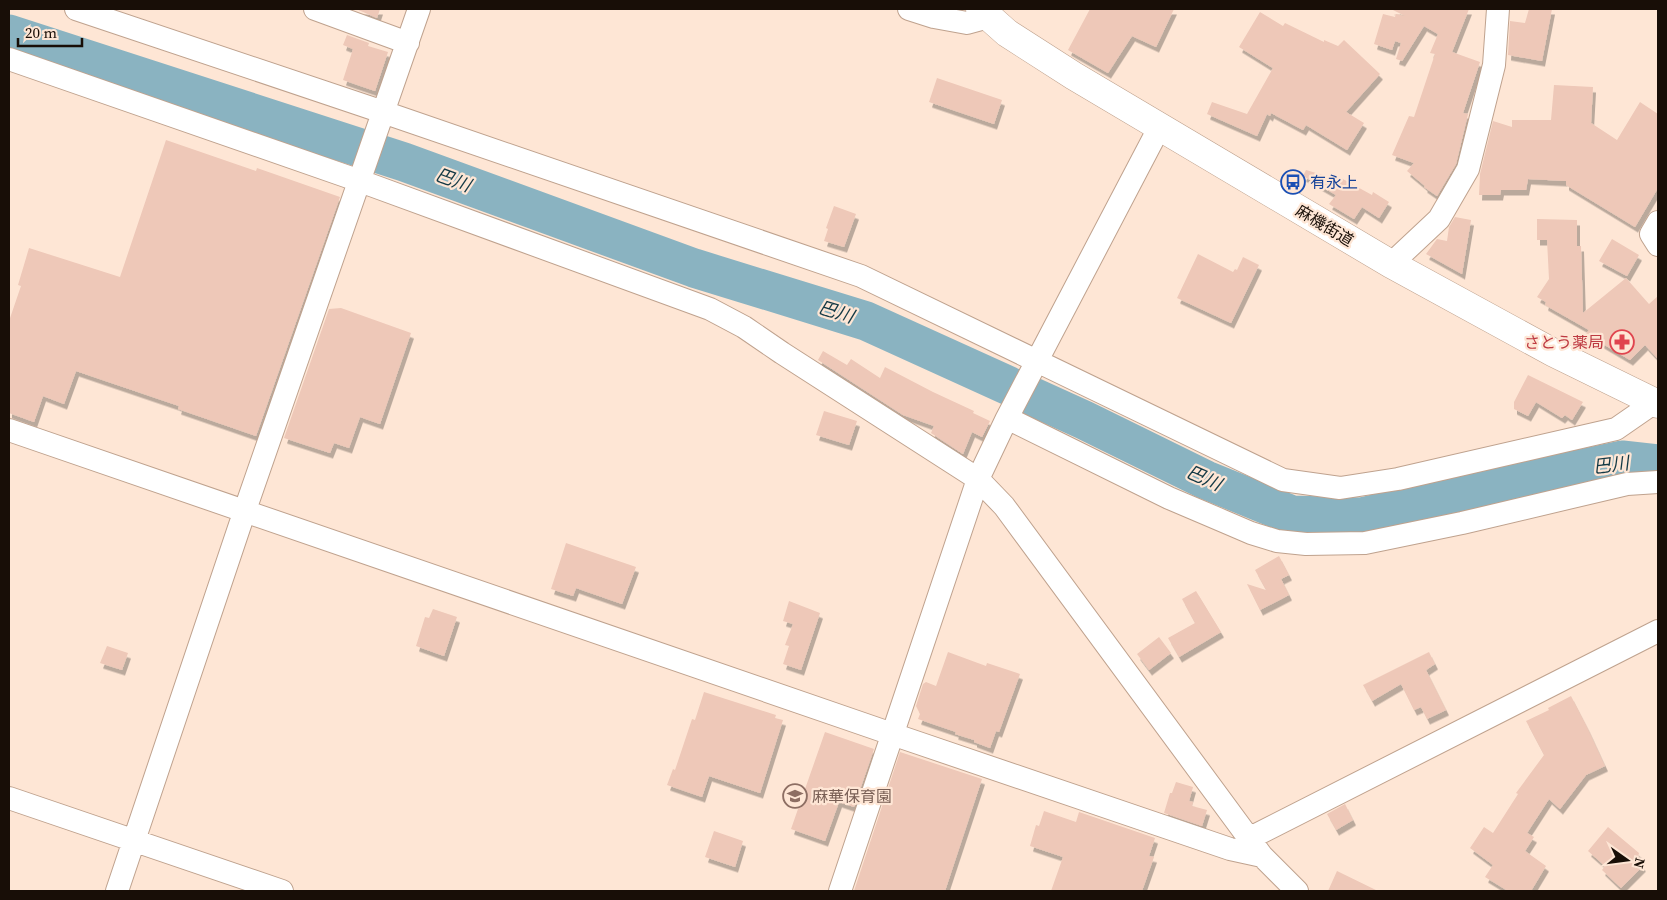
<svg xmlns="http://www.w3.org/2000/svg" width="1667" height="900" font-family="'Source Serif 4','Noto Sans JP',serif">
	<defs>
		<filter id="shadow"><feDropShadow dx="3" dy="5.5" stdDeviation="0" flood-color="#0004"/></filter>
	</defs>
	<rect width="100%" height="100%" fill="#fee6d5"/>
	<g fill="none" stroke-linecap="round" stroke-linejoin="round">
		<path stroke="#8ab3c1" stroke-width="39" d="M9 34 404 162 694 268 866 321 1084 420 1206 480 1292 515 1362 517 1437 499 1622 460 1658 464"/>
	</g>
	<path fill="#eec8b8" filter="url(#shadow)" d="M356 9H380L377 18Z
		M1090 9H1174L1156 47 1132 36 1108 73 1068 50Z
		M1391 9H1469L1452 52 1480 62 1463 113 1468 114 1456 164 1437 196 1424 187 1425 186 1407 171 1414 163 1392 155 1409 116 1414 117 1435 54 1430 53 1438 34 1424 26 1402 61 1396 59 1401 43 1395 41 1392 50 1374 44 1383 14 1395 17 1396 14 1405 16Z
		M1529 9H1552L1542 61 1508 55 1510 21 1525 23Z
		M1260 12 1283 26 1285 23 1324 42V40L1338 46 1344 40 1380 74 1346 112 1364 123 1347 150 1306 125 1303 130 1271 113 1270 116 1267 114 1257 136 1207 114 1212 102 1247 114 1273 68 1239 47Z
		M347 35 369 43 368 46 388 52 375 91 343 80 353 49 343 45Z
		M937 78 1002 100 994 124 929 102Z
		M1554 85 1593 87 1591 123 1617 140 1640 102 1658 114V188L1635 227 1566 185V181L1528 179 1526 190H1501L1500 195H1479L1480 174 1493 121 1512 127V120H1551Z
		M166 140 256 171 257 168 340 197 256 436 178 409 179 406 76 371 64 404 43 396 34 422 9 413V321L21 286 18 285 29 248 120 277Z
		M1306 170 1340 180 1341 178 1372 195 1373 192 1389 202 1379 218 1362 207 1354 219 1329 204 1336 195 1303 176Z
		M834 206 856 214 844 247 824 241 828 229 826 228Z
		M1455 217 1471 220 1462 274 1426 254 1437 239 1447 241 1449 227Z
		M1537 219 1577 220V246H1581L1583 313 1626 278 1649 304 1658 296V359L1645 345 1630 360 1586 334 1589 330 1545 305 1546 302 1537 297 1549 279 1547 240H1537Z
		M1612 239 1639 255 1627 276 1599 261Z
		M1198 254 1233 272 1235 269 1237 270 1243 257 1259 265 1231 323 1177 298Z
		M341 308 411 333 380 424 360 417 349 448 334 443 330 453 284 438 329 309Z
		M823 351 847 365 851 359 880 378 885 367 933 392 974 411 973 413 990 421 982 437 972 432 963 454 931 433 934 426 903 415 818 360Z
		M1528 375 1583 402 1572 420 1565 415 1562 418 1536 402 1528 416 1514 409V402Z
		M824 411 857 421 849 445 816 435Z
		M566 543 636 567 622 604 576 588 573 596 551 589Z
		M1279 556 1289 575 1281 579 1289 595 1260 610 1247 584 1266 590 1255 570Z
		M1196 591 1221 632 1179 657 1168 638 1195 623 1182 599Z
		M789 601 820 613 801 670 783 664 789 646 785 645 793 624 783 621Z
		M433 609 457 617 444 656 416 646 425 617 429 618Z
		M1159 637 1171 653 1149 670 1137 654Z
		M107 646 128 653 122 670 100 663Z
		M948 652 986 666 987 663 1020 674 999 732 996 731 990 748 974 742V740L955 734 956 732 918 719 920 714 916 706 923 684 926 682 936 686Z
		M1429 652 1435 664 1426 670 1446 710 1427 719 1421 707 1414 710 1401 684 1372 701 1363 685Z
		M704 692 776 715 775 718 783 720 760 793 709 776 702 797 667 785 673 769 675 770 692 719 695 720Z
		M1571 696 1587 727 1605 766 1586 775 1560 809 1549 799 1527 833 1534 837 1525 851 1546 866 1531 891H1508L1485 877 1493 865 1470 848 1484 827 1493 833 1518 794 1516 793 1544 755 1526 721 1549 710 1548 708Z
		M825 732 874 749 854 807 839 802 825 841 791 829Z
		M900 752 982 779 945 891H854Z
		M1176 782 1193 787 1189 801 1193 802 1192 806 1207 810 1202 826 1164 813 1170 793H1172Z
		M1345 804 1353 820 1336 830 1327 814Z
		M1044 811 1076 822 1079 812 1155 838 1149 856 1154 857 1142 891H1051L1063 857 1030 846 1036 825 1039 826Z
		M1608 827 1639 853 1637 860 1643 866 1621 888 1602 870 1605 866 1588 851Z
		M714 831 743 841 735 867 705 857Z
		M1337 871 1378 891H1328Z"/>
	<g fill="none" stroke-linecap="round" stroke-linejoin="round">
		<g stroke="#bfa28e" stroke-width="24">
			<path id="street" d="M76 9 383 112 861 276 1283 480 1340 488 1398 479 1616 429 1655 402 1658 399
				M315 9 408 43
				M909 9 934 17 967 23 989 17
				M9 59 360 181 710 309 744 327 782 353 978 479 1004 506 1262 856 1297 891
				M1658 222 1651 234 1658 245
				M1391 264 1439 219 1468 169 1494 65 1498 9
				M1007 418 1169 498 1223 521 1251 533 1277 541 1306 544 1365 543 1462 523 1627 484 1658 482
				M9 430 892 734 1230 849 1262 856
				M9 798 282 891
				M1250 838 1658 631
				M117 891 245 510 419 9
				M840 891 978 479 1007 418 1159 128"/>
		</g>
		<g stroke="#bfa28e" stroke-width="29">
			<path id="primary" d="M980 9 1007 33 1074 76 1391 264 1554 353 1658 404"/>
		</g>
		<use href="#street" stroke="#fff" stroke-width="22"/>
		<use href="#primary" stroke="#fff" stroke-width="28"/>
	</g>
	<defs>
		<g id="bus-ring" transform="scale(1.25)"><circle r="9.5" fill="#fee6d5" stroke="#1a4fb4" stroke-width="1.5"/><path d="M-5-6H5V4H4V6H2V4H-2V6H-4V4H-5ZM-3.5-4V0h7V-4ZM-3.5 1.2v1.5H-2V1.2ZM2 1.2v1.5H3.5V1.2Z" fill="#1a4fb4"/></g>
		<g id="pharmacy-ring" transform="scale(1.25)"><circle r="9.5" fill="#fee6d5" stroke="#e0444e" stroke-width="1.5"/><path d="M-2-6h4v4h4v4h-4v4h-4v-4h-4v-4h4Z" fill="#e0444e"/></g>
		<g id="school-ring" transform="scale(1.25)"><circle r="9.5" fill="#fee6d5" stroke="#8d6e63" stroke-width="1.5"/><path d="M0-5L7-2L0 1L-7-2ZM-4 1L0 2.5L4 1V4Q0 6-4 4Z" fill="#8d6e63"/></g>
	</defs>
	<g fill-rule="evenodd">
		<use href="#bus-ring" x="1293" y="182"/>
		<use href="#pharmacy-ring" x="1622" y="342"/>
		<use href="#school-ring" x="795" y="796"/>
	</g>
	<g text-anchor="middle" stroke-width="4.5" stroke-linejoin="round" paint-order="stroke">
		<g font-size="16" fill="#164399" stroke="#fee6d5" text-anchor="start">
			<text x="1310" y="188">有永上</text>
		</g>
		<g font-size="16" fill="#180e07" stroke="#fee6d5">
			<text transform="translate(1325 225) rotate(31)" y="6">麻機街道</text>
		</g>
		<g font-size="16" fill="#be3a42" stroke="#fee6d5" text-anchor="end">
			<text x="1604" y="348">さとう薬局</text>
		</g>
		<g font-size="16" fill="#785e54" stroke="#fee6d5" text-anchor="start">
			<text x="812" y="802">麻華保育園</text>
		</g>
		<g font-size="18" font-style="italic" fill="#133945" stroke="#fee6d5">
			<text transform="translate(453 180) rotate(20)" y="6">巴川</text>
			<text transform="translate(836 312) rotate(17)" y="6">巴川</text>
			<text transform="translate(1611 465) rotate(-7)" y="6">巴川</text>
			<text transform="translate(1204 478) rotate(24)" y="6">巴川</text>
		</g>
	</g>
	<rect width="1667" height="900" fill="none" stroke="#180e07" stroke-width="20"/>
	<g transform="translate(1627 860) rotate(104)" stroke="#fee6d5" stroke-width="4" paint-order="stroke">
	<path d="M0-4L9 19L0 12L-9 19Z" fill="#180e07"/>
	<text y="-8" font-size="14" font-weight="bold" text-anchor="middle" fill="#180e07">N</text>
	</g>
	<path d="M18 38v8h64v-8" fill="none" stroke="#180e07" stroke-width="2.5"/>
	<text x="25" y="38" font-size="15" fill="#180e07" stroke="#fee6d5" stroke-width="4" paint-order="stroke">20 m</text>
</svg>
